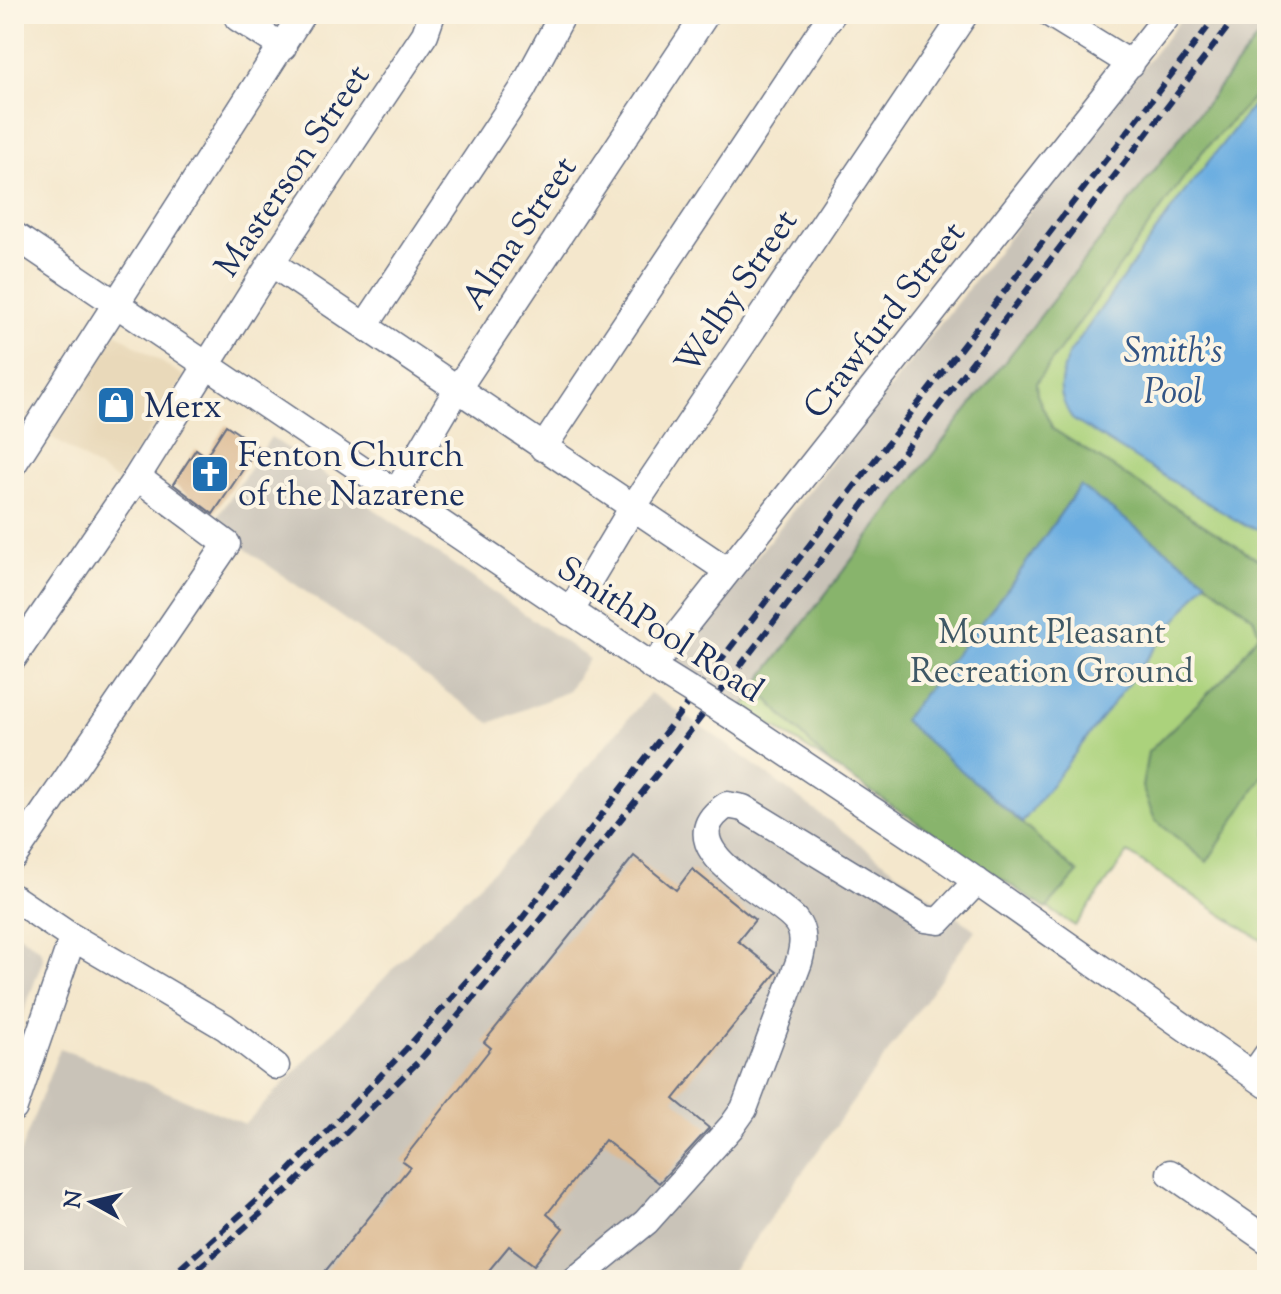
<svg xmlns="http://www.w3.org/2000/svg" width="1281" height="1294" font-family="'Sorts Mill Goudy',serif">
	<rect width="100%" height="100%" fill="#fcf5e5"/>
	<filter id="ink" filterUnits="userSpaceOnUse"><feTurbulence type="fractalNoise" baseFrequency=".0125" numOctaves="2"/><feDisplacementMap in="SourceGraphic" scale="16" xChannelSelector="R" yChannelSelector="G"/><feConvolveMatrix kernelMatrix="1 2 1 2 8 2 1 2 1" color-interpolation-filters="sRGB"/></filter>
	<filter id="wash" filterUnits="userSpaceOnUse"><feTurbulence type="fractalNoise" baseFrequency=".006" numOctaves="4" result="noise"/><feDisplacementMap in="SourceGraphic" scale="32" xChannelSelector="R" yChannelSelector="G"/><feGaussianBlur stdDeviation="1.8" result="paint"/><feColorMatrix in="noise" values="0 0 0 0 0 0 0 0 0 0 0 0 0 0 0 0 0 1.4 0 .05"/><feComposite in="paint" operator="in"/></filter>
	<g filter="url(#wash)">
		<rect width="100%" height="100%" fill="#f4e7cc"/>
		<path fill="#e9d9ba" d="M116 333 185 377 117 481 47 434Z"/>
		<path fill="#c9c3b8" d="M1185 14H1267V26L908 486 755 686 757 692 743 706 675 660Z
			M271 437 589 659 567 692 490 723 212 525Z
			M650 693 717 737 975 930 726 1280H14V1169L60 1048 245 1124 413 948 521 844Z
			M14 931 40 949 43 959 14 1039Z"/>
		<path fill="#abd27c" stroke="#63806d" stroke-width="2" d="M1267 26V944L1128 853 1075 926 743 706 757 692 755 687 908 486Z"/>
		<path fill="#88b46c" stroke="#527265" stroke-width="2" d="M1267 26V83L1203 151 1036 383 1037 395 1053 429 1265 564 1267 540V770L1207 862 1155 820 1142 787 1148 752 1230 672 1259 633 1253 617 1079 487 1010 586 959 768 1078 873 1046 909 830 764 755 687 908 486Z"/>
		<path fill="#6caee1" stroke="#446ea0" stroke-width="2" d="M1267 92V531L1246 526 1217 509 1072 419C1056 392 1059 384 1068 355L1179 199 1254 104Z
			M1080 486 1207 580 1022 823 903 720 1010 586Z"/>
		<g id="blocks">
			<path fill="#ddbc95" d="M226 425 258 447 213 514 173 484 196 449 206 456Z
				M634 856 676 890 692 869 755 920 738 941 777 972 674 1099 709 1128 659 1183 605 1140 547 1214 563 1228 534 1265 509 1246 481 1280H318L410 1167 402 1161 491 1048 484 1042Z"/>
		</g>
	</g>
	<g filter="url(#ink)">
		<use href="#blocks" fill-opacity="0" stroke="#676f84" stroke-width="2"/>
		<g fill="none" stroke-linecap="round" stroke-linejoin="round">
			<g stroke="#676f84" stroke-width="29">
				<path id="minor" d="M240 14 238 18 283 47
					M1050 14 1131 64
					M14 235 664 674
					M271 263 728 571
					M365 326 522 90 563 14
					M543 448 832 14
					M14 463 302 14
					M396 493 458 388 706 14
					M570 612 633 507 965 14
					M14 657 137 477 271 263 425 34 432 14
					M652 667 1169 14
					M733 717 938 854 1267 1085
					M14 856 227 544 137 477
					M14 898 67 934 71 942 14 1108
					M67 934 225 1027 276 1066
					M1253 1075 1267 1055
					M1170 1173 1267 1240
					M575 1280 646 1222 732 1126 744 1109 799 962C803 947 806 933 795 920 771 893 662 847 727 805L743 808 925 919 939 921 977 881"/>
			</g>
			<use href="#minor" stroke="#fff" stroke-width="26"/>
			<path stroke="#1b2f5e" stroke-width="6" stroke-dasharray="12 6" stroke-linecap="butt" d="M167 1280 286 1174 406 1049 520 921 1218 14
				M185 1280 292 1186 420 1060 539 922 669 759 1238 14"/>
			<g stroke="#676f84" stroke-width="29" stroke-linecap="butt">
				<path id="minor-bridge" d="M664 674 733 717"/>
			</g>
			<use href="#minor-bridge" stroke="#fff" stroke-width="26"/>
		</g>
	</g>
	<defs>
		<g id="shop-square" transform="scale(2)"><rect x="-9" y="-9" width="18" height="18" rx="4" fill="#1f6fb2" stroke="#fcf5e5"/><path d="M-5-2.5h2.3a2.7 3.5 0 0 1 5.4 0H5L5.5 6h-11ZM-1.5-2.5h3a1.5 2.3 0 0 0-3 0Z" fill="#fff"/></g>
		<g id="church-square" transform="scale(2)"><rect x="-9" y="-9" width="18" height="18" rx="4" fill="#1f6fb2" stroke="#fcf5e5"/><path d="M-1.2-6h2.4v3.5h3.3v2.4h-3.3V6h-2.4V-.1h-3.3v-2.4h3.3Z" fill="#fff"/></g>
	</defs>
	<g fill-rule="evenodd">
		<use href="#shop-square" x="116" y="405"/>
		<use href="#church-square" x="210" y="474"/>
	</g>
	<g text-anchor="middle" stroke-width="8" stroke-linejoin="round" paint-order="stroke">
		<g font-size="34" fill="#1b2f5e" stroke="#fcf5e5">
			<text transform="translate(291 170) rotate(-56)" y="12">Masterson Street</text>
			<text transform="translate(518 232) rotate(-56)" y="12">Alma Street</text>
			<text transform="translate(735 291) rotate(-56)" y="12">Welby Street</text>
			<text transform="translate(883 319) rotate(-52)" y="12">Crawfurd Street</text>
			<text transform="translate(661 628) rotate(33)" y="12">SmithPool Road</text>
		</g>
		<g font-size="34" fill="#1b2f5e" stroke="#fcf5e5" text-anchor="start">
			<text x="144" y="417">Merx</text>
			<text x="238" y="466">Fenton Church<tspan x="238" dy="39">of the Nazarene</tspan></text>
		</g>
		<g font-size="34" fill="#3f5866" stroke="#fcf5e5">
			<text x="1052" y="643">Mount Pleasant<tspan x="1052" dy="39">Recreation Ground</tspan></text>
		</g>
		<g font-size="36" font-style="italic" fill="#335585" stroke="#fcf5e5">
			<text x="1173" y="362">Smith's<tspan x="1173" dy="41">Pool</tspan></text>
		</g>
	</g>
	<rect width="1281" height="1294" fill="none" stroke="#fcf5e5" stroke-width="48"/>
	<g transform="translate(92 1202) rotate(278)" stroke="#fcf5e5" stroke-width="6" paint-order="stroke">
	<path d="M0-6L14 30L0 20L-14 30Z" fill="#1b2f5e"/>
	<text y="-12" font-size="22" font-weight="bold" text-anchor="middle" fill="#1b2f5e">N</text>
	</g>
</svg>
